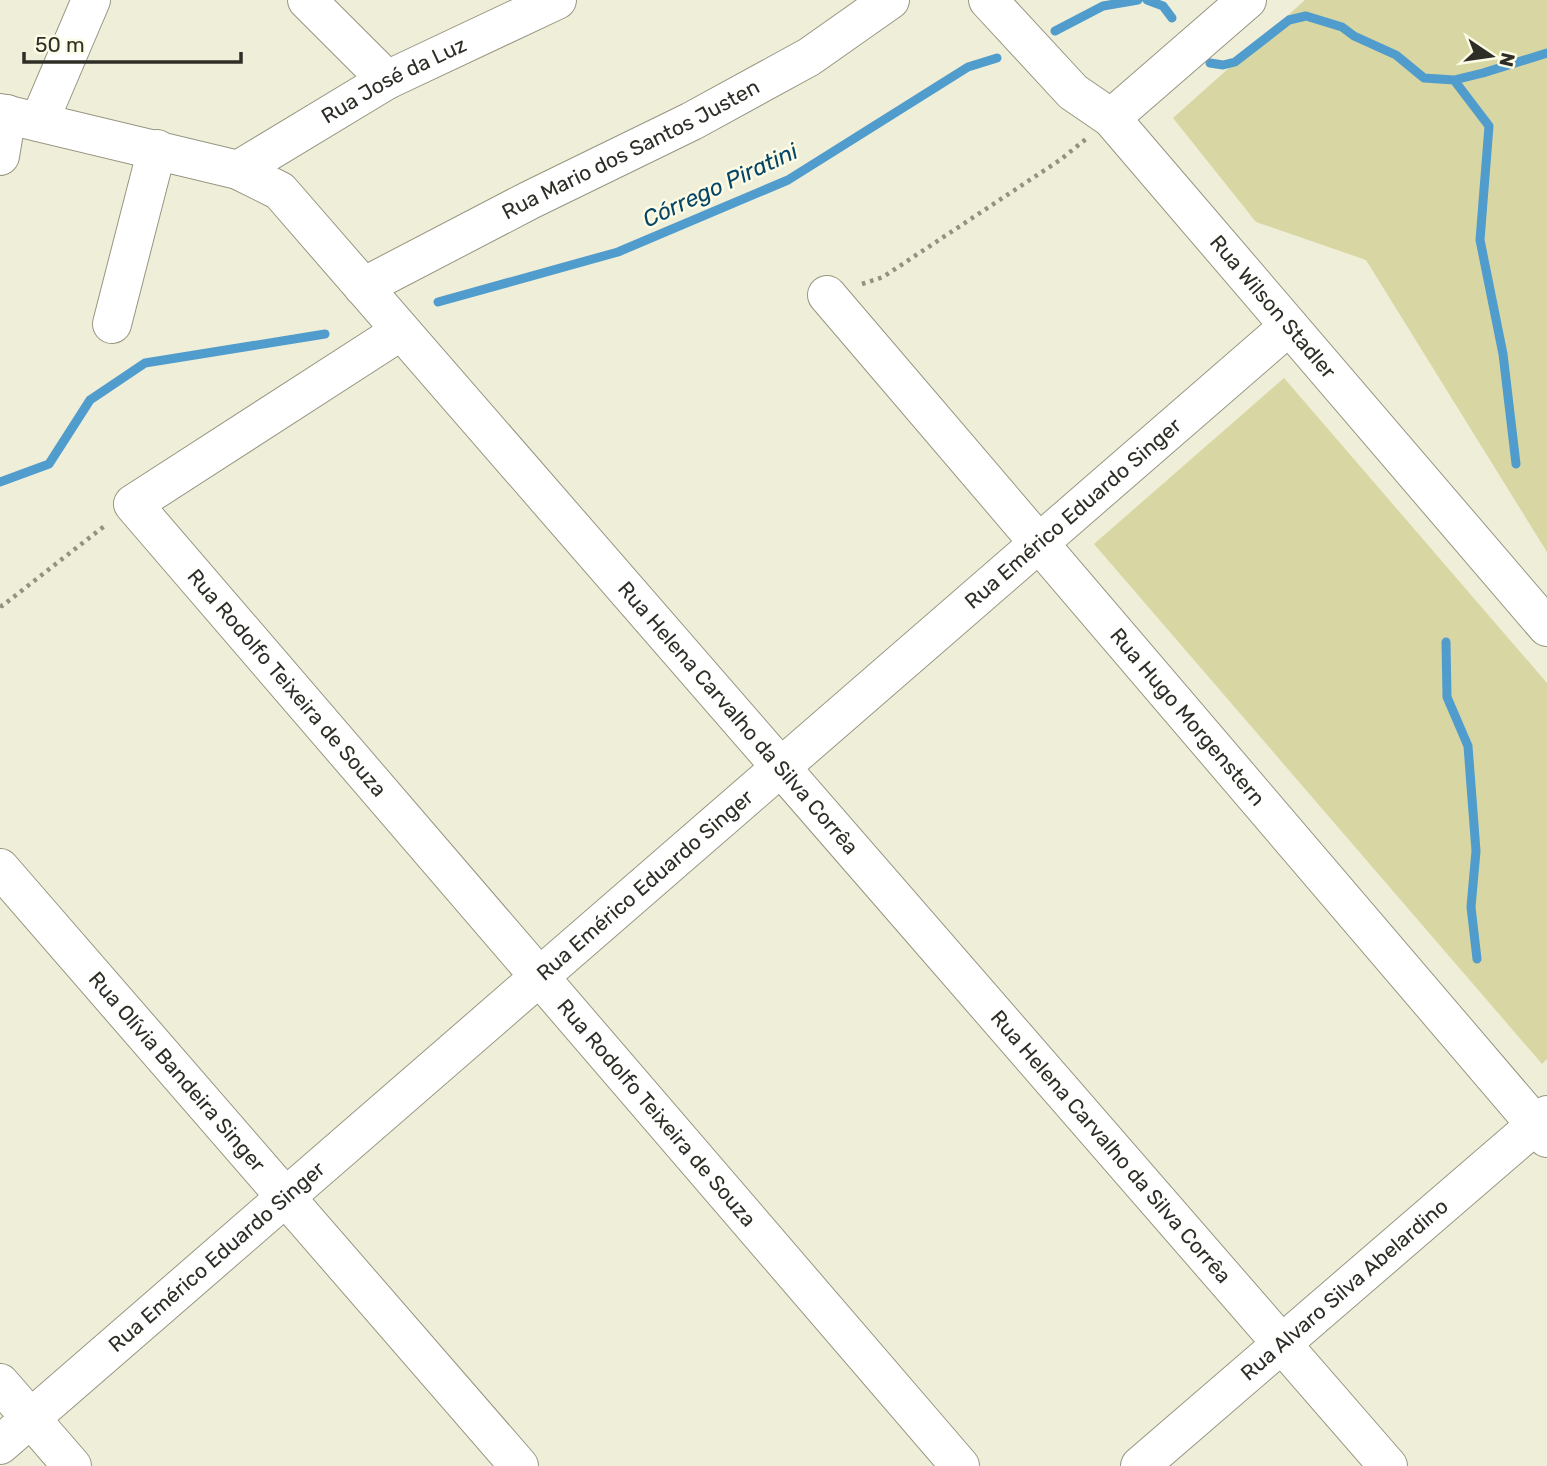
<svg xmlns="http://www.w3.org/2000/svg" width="1547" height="1466" font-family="Rubik,sans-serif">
	<rect width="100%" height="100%" fill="#efeed8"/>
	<path fill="#d8d6a2" d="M1305 0H1547V552L1366 260 1256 222 1173 118Z
		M1284 378 1547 683V1059L1542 1064 1094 544Z"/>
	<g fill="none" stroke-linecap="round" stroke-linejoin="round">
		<path stroke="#509ccd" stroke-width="9" d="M1147 0 1163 6 1172 18
			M1055 31 1103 6 1138 0
			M1210 63 1223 65 1235 62 1289 20 1306 16 1342 27 1354 36 1396 55 1424 78 1454 80 1483 73 1547 53
			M1454 80 1489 126 1480 240 1503 354 1516 464
			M438 302 618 252 788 180 968 67 997 58
			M0 482 49 464 90 400 145 363 325 334
			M1446 642 1447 697 1468 746 1476 851 1471 907 1477 959"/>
		<g stroke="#979682" stroke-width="40">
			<g id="minor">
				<path d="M307 0 387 80"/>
				<path id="s1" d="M988 0 1073 92 1111 118 1547 627"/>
				<path id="s2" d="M0 113 238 170 280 191 1388 1466"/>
				<path d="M1111 118 1247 0"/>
				<path d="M39 122 91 0"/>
				<path d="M0 156 7 114"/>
				<path id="s3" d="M238 170 387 80 557 0"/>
				<path id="s4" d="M363 287 530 200 692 121 809 57 890 0"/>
				<path id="s5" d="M827 295 1547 1138"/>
				<path d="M112 324 157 149"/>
				<path id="s6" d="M401 331 133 504 960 1466"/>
				<path id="s7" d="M0 868 519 1466"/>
				<path d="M0 1383 72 1466"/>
				<path id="s8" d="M0 1445 1289 326"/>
				<path id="s9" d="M1140 1466 1547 1115"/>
			</g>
		</g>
		<path stroke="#929182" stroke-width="4.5" stroke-dasharray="3.5 5" stroke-linecap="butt" d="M862 284 883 277 1060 160 1086 139
			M0 605 2 606 107 524"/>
		<use href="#minor" stroke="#fff" stroke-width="38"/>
	</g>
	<g text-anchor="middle" stroke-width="5" stroke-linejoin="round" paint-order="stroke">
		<g font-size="21" fill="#2f2e26" stroke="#fcfbe5">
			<text dy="7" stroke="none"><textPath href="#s3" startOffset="180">Rua José da Luz</textPath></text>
			<text dy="7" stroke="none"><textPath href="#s4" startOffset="301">Rua Mario dos Santos Justen</textPath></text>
			<text dy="7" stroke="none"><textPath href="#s1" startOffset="420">Rua Wilson Stadler</textPath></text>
			<text dy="7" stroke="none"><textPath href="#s8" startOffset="1421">Rua Emérico Eduardo Singer</textPath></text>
			<text dy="7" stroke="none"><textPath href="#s6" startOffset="555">Rua Rodolfo Teixeira de Souza</textPath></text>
			<text dy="7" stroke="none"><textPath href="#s5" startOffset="555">Rua Hugo Morgenstern</textPath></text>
			<text dy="7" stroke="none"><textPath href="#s2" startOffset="990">Rua Helena Carvalho da Silva Corrêa</textPath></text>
			<text dy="7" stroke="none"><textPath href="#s8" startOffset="854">Rua Emérico Eduardo Singer</textPath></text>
			<text dy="7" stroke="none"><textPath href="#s7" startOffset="270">Rua Olívia Bandeira Singer</textPath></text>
			<text dy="7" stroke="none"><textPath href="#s6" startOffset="1122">Rua Rodolfo Teixeira de Souza</textPath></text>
			<text dy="7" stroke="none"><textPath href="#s2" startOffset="1558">Rua Helena Carvalho da Silva Corrêa</textPath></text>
			<text dy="7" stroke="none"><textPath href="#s8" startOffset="287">Rua Emérico Eduardo Singer</textPath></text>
			<text dy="7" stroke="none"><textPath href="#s9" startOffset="270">Rua Alvaro Silva Abelardino</textPath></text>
		</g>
		<g font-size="23" font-style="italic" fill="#054566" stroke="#fcfbe5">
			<text transform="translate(720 185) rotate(-25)" y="8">Córrego Piratini</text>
		</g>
	</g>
	<g transform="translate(1491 56) rotate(103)" stroke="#fcfbe5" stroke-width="5" paint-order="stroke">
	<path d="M0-5L12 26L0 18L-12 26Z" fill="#2f2e26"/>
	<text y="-10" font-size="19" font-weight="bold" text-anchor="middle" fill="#2f2e26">N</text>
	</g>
	<path d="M24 52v10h217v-10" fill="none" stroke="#2f2e26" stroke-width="3.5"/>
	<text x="35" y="52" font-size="21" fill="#2f2e26" stroke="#fcfbe5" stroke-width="5" paint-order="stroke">50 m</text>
</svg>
